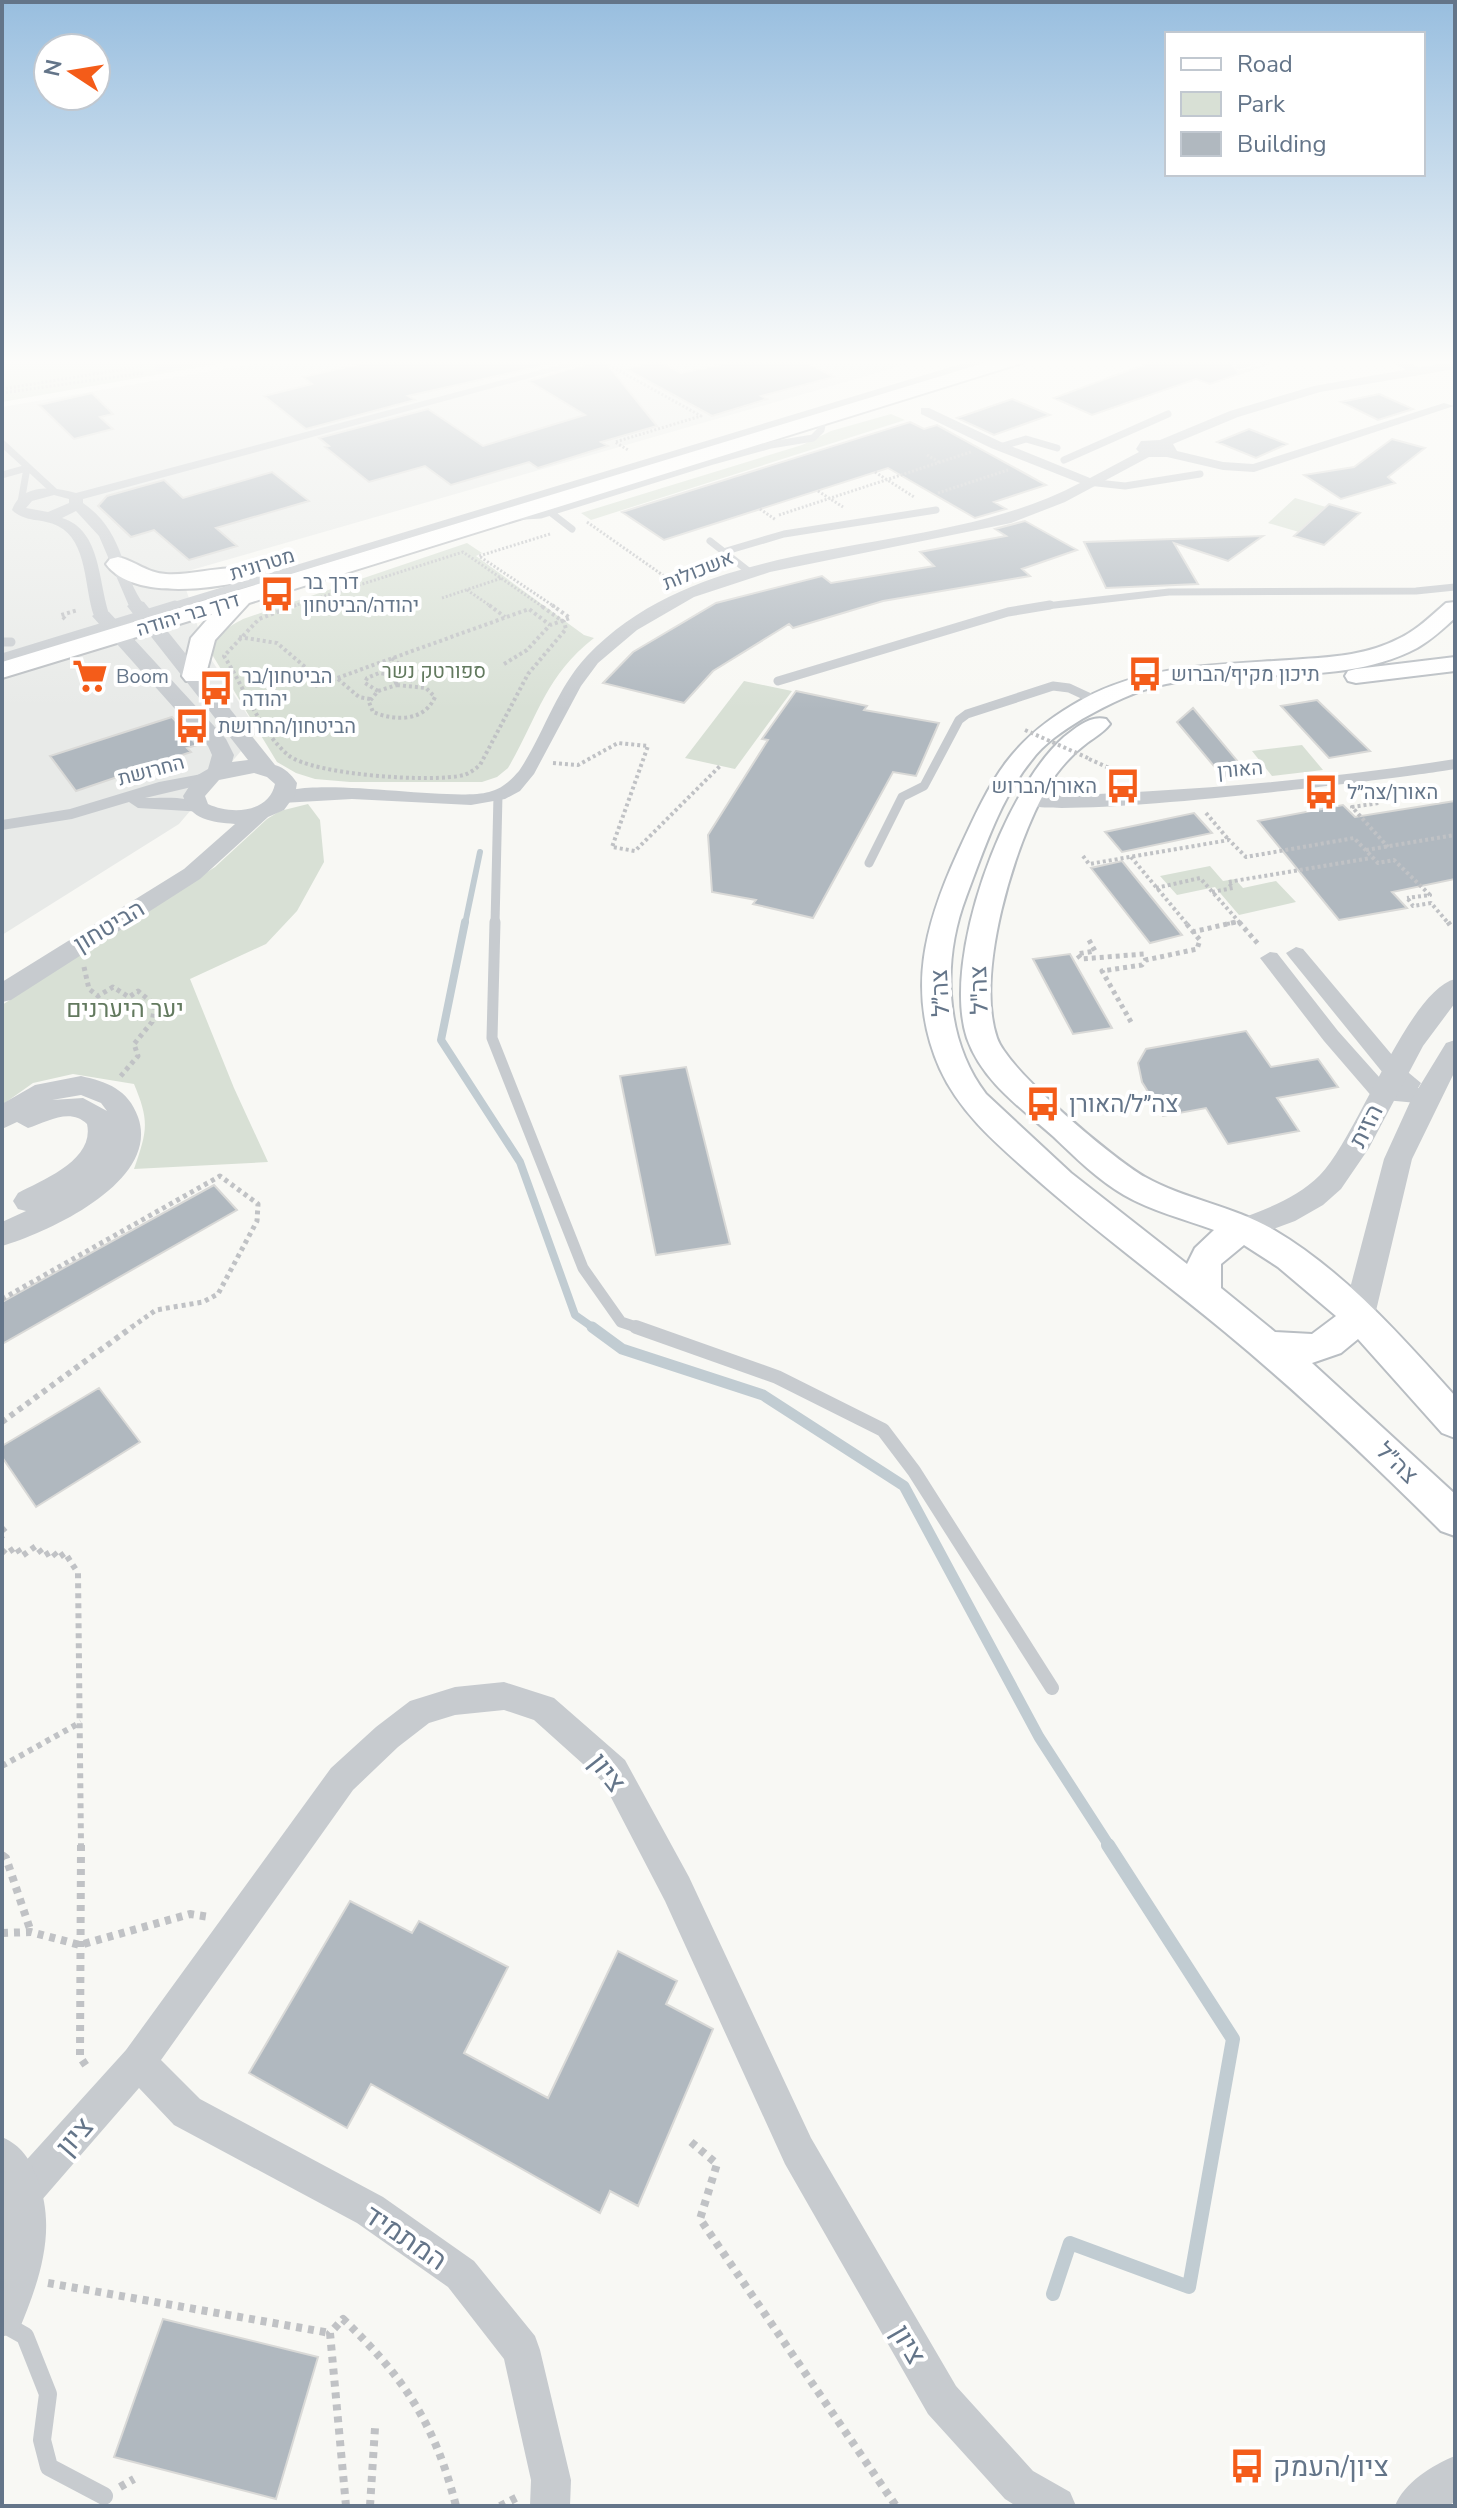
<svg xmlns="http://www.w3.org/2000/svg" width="1457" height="2508" font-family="'Nunito Sans',Heebo,sans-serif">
	<rect width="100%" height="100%" fill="#f8f8f4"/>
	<path fill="#e8eae8" d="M245 359H925L181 573 205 650 258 731 179 824 2 935V407L252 364Z"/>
	<path fill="#d8e0d5" d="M2 359H231L234 361 2 402Z
		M891 414 905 420 591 520 581 513 802 445 831 431Z
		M1295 498 1326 507 1299 532 1268 523Z
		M467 543 482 553 476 556 584 635 594 638C545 676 538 717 508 768L497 777 482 782H350L315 779 296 773 277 762 213 656C210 636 229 627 243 619Z
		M744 681 792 691 735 769 685 758Z
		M1302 745 1323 770 1272 776 1252 751Z
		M308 804 320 820 324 862 297 911 266 944 190 979 234 1088 268 1162 134 1169C147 1131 150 1122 134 1084L73 1074 33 1083 2 1105V1005L215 867 267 819 280 811Z
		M1210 866 1223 881 1235 879 1243 888 1276 881 1296 902 1239 915 1215 887 1177 895 1160 876Z"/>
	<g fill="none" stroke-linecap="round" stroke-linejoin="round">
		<path stroke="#c1ccd2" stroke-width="6" d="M465 924 480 852"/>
		<path stroke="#c1ccd2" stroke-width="8" d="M465 922 441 1040 520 1162 575 1315 595 1329"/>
		<path stroke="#c1ccd2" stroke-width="11" d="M592 1327 622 1349 763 1395 904 1486 1039 1737 1110 1847"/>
		<path stroke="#c1ccd2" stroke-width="14" d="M1053 2294 1070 2243 1189 2287 1233 2039 1108 1845"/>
	</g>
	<path fill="#b0b8bf" stroke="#d9d9d7" stroke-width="2" d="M381 359H572L408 396 415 400 306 429 264 396 312 384 303 377Z
		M603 359 657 426 601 442 608 446 538 468 529 462 451 485 425 466 369 482 325 447 329 446 319 438 428 409 483 446 585 415 529 381Z
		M747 359H801L834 377 761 396 767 399 712 416 626 369 657 360 681 373Z
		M1149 359H1241L1233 365 1238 372 1263 365 1266 359H1272L1273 362 1210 384 1196 379 1092 415 1054 398 1154 361Z
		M92 393 113 414 100 417 113 429 74 439 39 405Z
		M1379 394 1413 409 1378 420 1341 402Z
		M1012 399 1050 415 994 435 957 418Z
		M910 422 924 429 937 425 1046 485 994 502 1006 509 975 518 888 468 664 540 622 512Z
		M1249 429 1287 444 1256 458 1217 442Z
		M1392 439 1425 448 1388 477 1395 483 1341 499 1304 475 1354 467Z
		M272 472 309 501 216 528 237 546 189 560 154 530 131 537 98 506 107 496 164 480 183 498Z
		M1329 504 1360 513 1324 545 1294 536Z
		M1025 521 1077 550 1022 569 1030 576 883 601 793 628 789 624 713 671 684 703 603 683 633 652 716 603 822 576 831 583 934 566 920 552 1006 536 995 529Z
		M1263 536 1228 561 1174 543 1198 584 1106 588 1084 542Z
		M796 691 867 706 864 710 939 723 916 776 893 772 813 918 753 904 756 900 712 892 708 835 768 740 762 739Z
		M1317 700 1370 751 1329 758 1281 706Z
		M1193 708 1249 775 1224 778 1177 722Z
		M172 717 197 745 187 748 191 752 76 791 50 756Z
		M1455 801V879L1392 892 1407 908 1339 920 1258 821 1343 805 1355 817Z
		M1194 813 1212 833 1122 852 1105 832Z
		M1122 861 1182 935 1150 943 1091 868Z
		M1070 954 1112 1028 1073 1034 1033 959Z
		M1246 1031 1271 1067 1318 1059 1338 1087 1277 1098 1299 1131 1228 1144 1206 1108 1163 1116 1142 1082 1138 1063 1146 1049Z
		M686 1067 730 1244 656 1255 620 1076Z
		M214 1185 237 1210 2 1344V1302Z
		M99 1388 140 1442 36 1507 2 1457V1446Z
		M350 1901 412 1933 419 1921 508 1967 464 2053 548 2098 618 1951 677 1981 666 2004 713 2029 638 2206 610 2191 600 2213 371 2084 347 2128 249 2073Z
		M163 2319 318 2357 276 2499 114 2457Z"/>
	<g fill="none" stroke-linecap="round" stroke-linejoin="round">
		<g stroke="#b9bec3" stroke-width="4">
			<path id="secondary" d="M1455 602V618C1443 629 1431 640 1417 648 1341 688 1247 667 1166 684 1136 690 1109 704 1082 719 1063 731 1044 743 1031 761 1000 799 983 852 966 897 942 960 944 1039 986 1094L1071 1173 1187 1264 1195 1248 1214 1230C1184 1219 1152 1211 1124 1195 1098 1180 1076 1158 1054 1137 1021 1108 982 1081 967 1038 941 959 1004 790 1064 737 1077 727 1090 715 1106 719L1110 724C1104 732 1095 737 1087 743 1071 755 1057 771 1047 788 1014 845 975 974 997 1038 1008 1070 1113 1159 1145 1177 1186 1200 1234 1206 1274 1230 1345 1272 1400 1335 1455 1396V1438L1442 1433 1358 1339 1341 1353 1312 1363 1455 1494V1536L1441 1531C1372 1462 1301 1395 1225 1332 1162 1280 1095 1231 1033 1176 997 1144 960 1113 940 1069 906 992 925 924 958 852 992 778 1009 740 1083 699 1151 662 1228 665 1303 659 1335 657 1369 654 1398 639 1416 631 1431 616 1446 603ZM1244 1245 1278 1267 1336 1316 1312 1334 1275 1332 1221 1288V1264Z
				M1455 657V671L1356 683 1348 681 1345 676 1348 671 1356 669Z"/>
		</g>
		<g stroke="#babec2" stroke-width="4">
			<path id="primary" d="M997 359H1024L1022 363 249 603 215 640 204 681H186L182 676 191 638 212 614 2 678V662Z
				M118 557C135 561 147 573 166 574 193 576 224 564 249 570L253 575 249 580C212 589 132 600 106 564L110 559Z"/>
		</g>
		<path stroke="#c0c2c5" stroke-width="3" stroke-dasharray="2 2" stroke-linecap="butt" d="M609 365 701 416 615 442 628 450
			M2 389 144 366
			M2 393 144 373
			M927 455 939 462
			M875 472 914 497
			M818 491 843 507
			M938 493 1008 470
			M760 509 776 520
			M779 515 971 452
			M587 522 674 583
			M550 534 479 556 555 607
			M467 590 492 607
			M442 598 502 578
			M290 607 463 552 543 607"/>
		<path stroke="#c0c2c5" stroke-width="4" stroke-dasharray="3 3" stroke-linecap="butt" d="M296 605 259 619 224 656C244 687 260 731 288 755 312 775 434 783 464 775 470 773 475 769 480 765L528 674 566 629 564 622 540 605
			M489 605 505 617
			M65 619 61 615 78 610
			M239 637 277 643 324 683
			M392 658 412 676 409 684
			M504 664 527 650 550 625 570 618 552 605
			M338 679 359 697 370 699
			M397 685 426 688 435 697C424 722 395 721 373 712L369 702 378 691Z
			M315 686 529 609 550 625
			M378 691 365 683 367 678 379 673 392 675 397 685
			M1089 759 1127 776
			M553 763 578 765 618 743 648 746 612 847 635 851 720 766
			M1371 795 1379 803 1352 807 1388 847
			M1206 813 1228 839
			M1366 850 1455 835
			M1083 856 1089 864 1229 840 1246 857 1354 838 1378 863 1394 860 1430 895 1407 898
			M1131 857 1187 924
			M1156 888 1200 878 1241 924
			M1212 892 1233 888 1228 882 1371 858
			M1408 899 1413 906 1431 903 1449 924
			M1227 924 1237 922"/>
		<path stroke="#c0c2c5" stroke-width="5" stroke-dasharray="4 4" stroke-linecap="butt" d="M1239 922 1260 946
			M1448 922 1450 925
			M1192 932 1236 922
			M1089 940 1095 951 1077 954 1081 959 1144 954 1146 960
			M84 967 89 989 98 996 113 987 129 997 138 991 155 1005 152 1022 134 1044 138 1056 119 1078
			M1131 1022 1102 971 1142 965 1146 960 1197 949 1200 940 1185 922
			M2 1299 220 1176 258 1204 257 1221 218 1294 203 1302 156 1310 129 1329"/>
		<path stroke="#c0c2c5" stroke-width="6" stroke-dasharray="5 5" stroke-linecap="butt" d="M2 1422 132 1327
			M2 1528 6 1533 2 1536
			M2 1550 6 1554 16 1547 22 1556 36 1546 44 1556 52 1551 58 1558 65 1553 78 1573 81 1847
			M2 1766 81 1722"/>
		<path stroke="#c0c2c5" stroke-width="8" stroke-dasharray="6 6" stroke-linecap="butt" d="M81 1845 80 2057 89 2070
			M2 1855 6 1858 31 1932
			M2 1933 31 1932 80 1945 190 1914 209 1917
			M691 2142 717 2164 700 2219 896 2506
			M48 2283 330 2333
			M120 2487 134 2479
			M346 2506 330 2333 343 2319C404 2377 435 2424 456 2506
			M370 2506 375 2428
			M500 2506 518 2497"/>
		<path stroke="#c7cbcf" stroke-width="7" d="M1393 359 1417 371
			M1239 366 1260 359
			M159 368 207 359
			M2 443 54 491
			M1000 447 1026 439 1057 448
			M1064 460 1168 414
			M2 475 27 468
			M1088 482 1125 486 1200 474
			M21 502 27 468
			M550 512 572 529
			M510 517 541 515 710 462 771 445 813 438 821 430 823 420
			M710 541 751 573
			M723 552 784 534 936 510
			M169 607 989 359
			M1037 607 1169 592 1416 591 1455 587"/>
		<path stroke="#c7cbcf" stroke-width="9" d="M2 642H11
			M2 658 175 605
			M778 681 1008 612 1050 605
			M869 863 902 797 924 786 959 720 967 714 1053 686 1069 688 1097 701
			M495 924 498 795"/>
		<path stroke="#c7cbcf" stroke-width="11" d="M495 922 492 1038 583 1268 621 1322 642 1329"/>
		<path stroke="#c7cbcf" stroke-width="14" d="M636 1327 777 1377 883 1430 914 1471 1052 1688"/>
		<path stroke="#c7cbcf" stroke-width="18" d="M2 2323 25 2336 48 2394 42 2440 49 2467 104 2496"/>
		<path fill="#c7cbcf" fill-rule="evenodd" d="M582 359H600L83 499V503C126 533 119 572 145 606L137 611 129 606 99 536 76 511 62 518C102 530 98 584 110 616L107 619 102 621 94 616C84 588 88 541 58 526 43 518 25 523 12 510 22 483 53 487 76 493ZM54 495 69 499V503L48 512 26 508 32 501Z
			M1455 361V369L1320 392 1238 417 1173 444 1177 451 1223 462 1253 464 1444 403 1454 406 1254 472 1223 470 1167 457H1149L1065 502 1011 523 770 572 694 597 637 630 598 663 581 686 534 774 520 791 505 799 471 805 352 799 282 803 273 798C299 772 448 803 489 792 502 789 511 780 519 771 544 734 556 689 587 656 712 525 928 564 1080 483L991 448 921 414V408H929L1001 442 1090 478 1139 452 1136 449 1141 441 1160 440 1230 411 1314 386Z
			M1455 759V769C1404 778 1038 824 1017 802L1026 797C1170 792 1313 782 1455 759Z
			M207 773 213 774 216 778 213 782 145 798C165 798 192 795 207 808L204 812 138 808 129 802 72 819 2 830V820L70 809 159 782Z
			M1296 947 1303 949 1403 1068 1421 1083 1418 1088 1436 1091 1439 1096 1436 1101 1428 1104 1374 1099 1324 1041 1260 958 1270 952 1277 953 1338 1031 1388 1087H1401L1387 1078 1289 957 1286 953Z
			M504 1682 554 1698 625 1760 689 1877 811 2138 956 2386 1033 2471 1070 2492 1076 2506H1016L1005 2499 928 2414 785 2164 665 1901 603 1782 534 1720 504 1710 455 1715 429 1723 398 1747 353 1790 161 2060 200 2099 383 2197 474 2261 535 2336 540 2350 571 2480 570 2506H530L531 2480 504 2359 448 2287 357 2223 174 2125 139 2088 34 2209 2 2226V2187L126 2050 331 1768 376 1727 410 1701 455 1687Z
			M1455 2456V2501L1449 2506H1395C1404 2483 1432 2465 1455 2456Z"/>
		<path fill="#c7cbcf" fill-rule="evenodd" d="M137 600 144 602 275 765C285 768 291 774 297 783L295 795 284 810 268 817 200 879 11 1000 2 1002V982L184 869 235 824C211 822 191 820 183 796L196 776 208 769 212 755 208 746 92 616 102 610 109 612 226 739 234 755 232 762 248 760 127 606ZM254 773 267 777 275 784C269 813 231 815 208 804L205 796 219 780Z
			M1455 979V1003L1423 1046 1369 1148 1341 1189 1323 1205 1295 1221 1244 1240 1234 1237 1229 1229 1234 1221C1264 1210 1296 1199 1320 1175 1358 1136 1408 991 1455 979Z
			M1455 1040V1071L1412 1159 1375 1315 1370 1324 1359 1327 1348 1324 1343 1315 1384 1159 1410 1102 1446 1043Z
			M81 1076C107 1082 128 1089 138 1117 161 1181 49 1232 2 1246V1222L26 1211 18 1209 13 1201 18 1193C43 1180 95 1160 87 1124 70 1107 47 1122 28 1128L17 1122 2 1129V1104L35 1085ZM81 1095 101 1103 107 1111 83 1098 52 1100Z
			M2 2137C22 2146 29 2158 37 2178 58 2229 39 2282 19 2330L2 2337Z"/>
		<use href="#secondary" fill="#fff" fill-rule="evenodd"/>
		<use href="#primary" fill="#fff" fill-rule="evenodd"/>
		<path stroke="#c0c2c5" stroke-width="4" stroke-dasharray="3 3" stroke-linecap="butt" d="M1025 730 1088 758"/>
	</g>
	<linearGradient id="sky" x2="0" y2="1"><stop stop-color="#98bedf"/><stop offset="0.51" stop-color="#fcfcfa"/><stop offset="1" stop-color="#fcfcfa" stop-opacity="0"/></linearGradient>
	<rect width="1457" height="710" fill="url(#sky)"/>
	<defs>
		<g id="bus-bare" transform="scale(2.76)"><path d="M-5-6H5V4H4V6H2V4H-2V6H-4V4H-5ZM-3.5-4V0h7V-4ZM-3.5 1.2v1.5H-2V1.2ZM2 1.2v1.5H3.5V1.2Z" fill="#f45c19" stroke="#fff" stroke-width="2.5" paint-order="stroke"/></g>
		<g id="supermarket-bare" transform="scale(2.76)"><path d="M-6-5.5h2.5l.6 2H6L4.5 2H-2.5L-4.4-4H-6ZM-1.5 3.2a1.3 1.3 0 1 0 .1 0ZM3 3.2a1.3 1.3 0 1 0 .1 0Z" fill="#f45c19" stroke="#fff" stroke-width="2.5" paint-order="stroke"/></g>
	</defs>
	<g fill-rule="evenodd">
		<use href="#bus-bare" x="277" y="594"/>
		<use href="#bus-bare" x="1145" y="674"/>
		<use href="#supermarket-bare" x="90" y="676"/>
		<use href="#bus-bare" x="216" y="688"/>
		<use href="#bus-bare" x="192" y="726"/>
		<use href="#bus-bare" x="1123" y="786"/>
		<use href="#bus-bare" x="1321" y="792"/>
		<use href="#bus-bare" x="1043" y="1104"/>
		<use href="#bus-bare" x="1247" y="2466"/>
	</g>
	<g text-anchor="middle" stroke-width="8" stroke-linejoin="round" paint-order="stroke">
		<g font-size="20" fill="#647589" stroke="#fff">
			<text transform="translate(262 564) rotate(-17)" y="7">מטרונית</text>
			<text transform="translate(698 570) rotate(-22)" y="7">אשכולות</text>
			<text transform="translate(188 614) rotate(-17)" y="7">דרך בר יהודה</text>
			<text transform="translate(1240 769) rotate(-5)" y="7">האורן</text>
			<text transform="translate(151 770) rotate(-15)" y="7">החרושת</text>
		</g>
		<g font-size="20" fill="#647589" stroke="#fff" text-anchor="start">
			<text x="303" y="589">דרך בר<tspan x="303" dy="23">יהודה/הביטחון</tspan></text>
			<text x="1171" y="681">תיכון מקיף/הברוש</text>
			<text x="116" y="683">Boom</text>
			<text x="242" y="683">הביטחון/בר<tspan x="242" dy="23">יהודה</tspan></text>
			<text x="218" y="733">הביטחון/החרושת</text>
			<text x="1097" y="793" text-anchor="end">האורן/הברוש</text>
			<text x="1347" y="799">האורן/צה״ל</text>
		</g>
		<g font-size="20" fill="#637a5f" stroke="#fff">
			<text x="434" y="678">ספורטק נשר</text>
		</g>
		<g font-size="24" fill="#647589" stroke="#fff">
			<text transform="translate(109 926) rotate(-31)" y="8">הביטחון</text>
			<text transform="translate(979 990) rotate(-92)" y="8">צה"ל</text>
			<text transform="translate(940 993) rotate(-93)" y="8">צה״ל</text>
			<text transform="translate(1366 1126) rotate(-63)" y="8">הזית</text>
			<text transform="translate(1397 1463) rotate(44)" y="8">צה״ל</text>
		</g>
		<g font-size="24" fill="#637a5f" stroke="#fff">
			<text x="125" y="1017">יער היערנים</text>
		</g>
		<g font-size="24" fill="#647589" stroke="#fff" text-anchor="start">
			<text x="1069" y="1112">צה״ל/האורן</text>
		</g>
		<g font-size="28" fill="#647589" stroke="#fff">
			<text transform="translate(608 1772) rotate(52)" y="10">ציון</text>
			<text transform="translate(74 2136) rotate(-49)" y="10">ציון</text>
			<text transform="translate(406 2237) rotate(34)" y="10">המתמיד</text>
			<text transform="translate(909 2344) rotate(60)" y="10">ציון</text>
		</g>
		<g font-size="28" fill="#647589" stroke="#fff" text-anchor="start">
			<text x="1273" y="2476">ציון/העמק</text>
		</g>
	</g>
	<rect width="1457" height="2508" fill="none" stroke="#647589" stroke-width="8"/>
	<rect x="1165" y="32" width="260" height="144" fill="#ffffff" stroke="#c1c8d0" stroke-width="2"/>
	<rect x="1181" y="58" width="40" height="12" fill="#ffffff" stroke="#c1c8d0" stroke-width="2"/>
	<text x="1237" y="72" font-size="24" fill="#647589">Road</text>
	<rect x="1181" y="92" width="40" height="24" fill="#d8e0d5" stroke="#c1c8d0" stroke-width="2"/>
	<text x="1237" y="112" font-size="24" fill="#647589">Park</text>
	<rect x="1181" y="132" width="40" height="24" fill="#b0b8bf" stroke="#c1c8d0" stroke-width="2"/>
	<text x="1237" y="152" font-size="24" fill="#647589">Building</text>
	<g transform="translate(72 72) rotate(282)"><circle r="38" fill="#ffffff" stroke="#c1c8d0" stroke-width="2"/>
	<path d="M0-6L14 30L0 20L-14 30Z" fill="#f45c19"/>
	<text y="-12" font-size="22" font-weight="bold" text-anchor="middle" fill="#647589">N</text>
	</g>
</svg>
